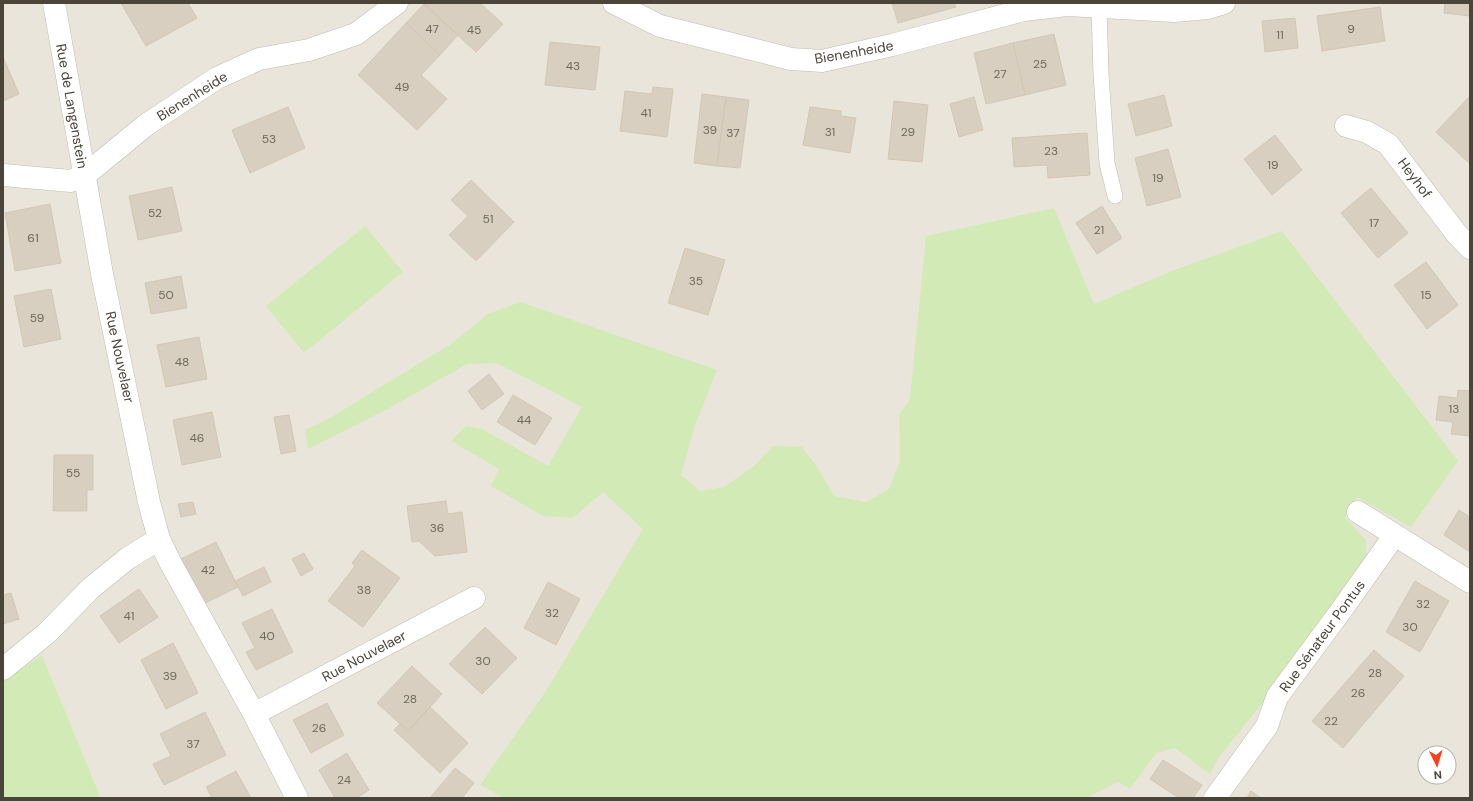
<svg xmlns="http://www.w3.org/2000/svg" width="1473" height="801" font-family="'DM Sans',sans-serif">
	<rect width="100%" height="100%" fill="#f6f3ec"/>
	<path fill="#eae5da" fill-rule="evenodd" d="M3 3H1470V798H101L42 655 3 681ZM1425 753H1449V777H1425Z"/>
	<path fill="#d2eab5" d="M1054 208 1094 304 1172 271 1282 231 1458 461 1411 527 1357 497 1345 518 1366 540V557L1266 699 1219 757 1210 774 1175 748 1156 753 1130 789 1118 782 1086 798H504L480 785 546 691 643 529 603 492 573 518 543 516 491 486 499 469 451 441 466 426 482 429 548 466 582 407 497 363 467 364 393 406 308 449 305 430 330 418 451 344 488 314 520 302 717 370 694 428 681 475 700 491 724 487 754 466 773 446 802 447 817 467 834 496 866 502 889 489 900 461 899 415 910 399 926 236Z
		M365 226 403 272 304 353 266 306Z
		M42 655 101 798H3V681Z"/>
	<path fill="#d8cfc1" stroke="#d3c7b4" d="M121 3H188L197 18 146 46Z
		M426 3H480L503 24 476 52 424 4Z
		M892 3H954L956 7 898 23Z
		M1445 3H1470V16L1444 13Z
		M424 4 458 35 440 55 406 23Z
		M1380 7 1385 41 1322 51 1317 16Z
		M1295 18 1298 48 1265 52 1262 21Z
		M406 23 440 55 421 75 447 99 417 130 358 75Z
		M1054 34 1066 85 1025 95 1013 43Z
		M550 42 600 47 595 90 545 85Z
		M1013 43 1025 95 986 104 974 53Z
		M3 57 19 94 3 101Z
		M653 87 673 89 667 137 620 131 625 91 652 94Z
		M702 94 726 97 717 166 694 163Z
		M1164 95 1172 126 1136 136 1128 104Z
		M1470 96V164L1436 132Z
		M726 97 749 100 740 168 717 166Z
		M974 97 983 130 959 137 950 104Z
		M894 101 928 105 922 162 888 159Z
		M288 107 305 148 250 173 232 130Z
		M810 107 841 111V116L856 118 850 153 803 145Z
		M1087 133 1090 175 1048 178 1047 165 1014 167 1012 138Z
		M1275 135 1302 170 1272 195 1244 159Z
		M1168 149 1181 197 1147 206 1135 158Z
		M471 180 514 222 476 261 449 235 468 216 451 200Z
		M172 187 182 231 138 240 129 196Z
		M1371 188 1408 233 1378 258 1341 213Z
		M50 204 61 263 15 271 5 213Z
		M1102 206 1122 238 1097 254 1076 223Z
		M685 248 725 260 708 315 668 303Z
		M1426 262 1458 305 1427 329 1394 285Z
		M181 276 187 308 151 314 145 283Z
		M51 289 61 339 24 347 14 296Z
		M199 337 207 379 166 387 157 345Z
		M489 374 504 394 482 410 468 391Z
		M1458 390 1470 391V436L1451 434 1453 422 1436 420 1439 396 1457 398Z
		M513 395 552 418 535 445 497 422Z
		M212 412 221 457 182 465 173 420Z
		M289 415 296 451 281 454 274 417Z
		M54 455H93V490H87V511H53Z
		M446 501 448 514 462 512 467 552 435 556 419 541 412 542 407 506Z
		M193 502 196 514 181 517 178 504Z
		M1459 510 1470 517V552L1444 535Z
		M216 542 238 587 203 604 181 559Z
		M362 550 400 578 363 627 328 601 355 566 352 563Z
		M304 553 313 569 301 576 292 559Z
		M264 567 271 582 243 596 235 581Z
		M1415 581 1449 601 1420 652 1386 632Z
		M548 582 580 599 556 645 524 628Z
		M139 589 158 617 119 643 100 616Z
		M11 593 19 619 3 624V595Z
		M272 609 293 652 256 670 246 652 255 648 242 623Z
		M485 627 517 658 482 694 449 664Z
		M173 643 198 693 166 709 141 660Z
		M1374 650 1404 676 1343 748 1312 721Z
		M412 666 442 694 408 731 377 703Z
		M327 703 344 735 311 753 293 720Z
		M430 707 468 743 440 773 394 730 400 724 408 731Z
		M205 712 226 755 164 785 153 764 171 756 160 734Z
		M347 753 369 790 356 798H335L319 770Z
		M1163 760 1202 785 1193 798H1179L1150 779Z
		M455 768 474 783 462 798H430Z
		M236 771 251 798H212L206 787Z
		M1251 791 1261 798H1247Z"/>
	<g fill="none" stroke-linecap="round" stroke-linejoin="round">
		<g stroke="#c2bbae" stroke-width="16">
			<path id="service" d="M1099 6 1101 74 1107 163 1115 196"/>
		</g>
		<g stroke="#c2bbae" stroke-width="23">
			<path id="minor" d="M54 3 102 274 149 502 159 539 170 562 254 714 297 798
				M614 3 660 26 791 59 822 61 892 45 1024 10 1067 5 1174 11 1208 8 1224 3
				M1346 126 1367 132 1388 144 1456 233 1470 248
				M3 175 71 181 85 175 146 125 217 78 259 59 309 50 356 34 397 3
				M1358 512 1470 582
				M3 669 47 633 91 588 128 558 159 539
				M254 714 474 598
				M1215 798 1267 726 1277 697 1340 612 1394 536"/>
		</g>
		<use href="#service" stroke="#fff" stroke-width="15"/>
		<use href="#minor" stroke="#fff" stroke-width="22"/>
	</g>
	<g text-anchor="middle" stroke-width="4" stroke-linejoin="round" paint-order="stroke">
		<g font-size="12" fill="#6e675b">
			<text x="432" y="33">47</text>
			<text x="1351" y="33">9</text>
			<text x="474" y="34">45</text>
			<text x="1280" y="39">11</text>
			<text x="1040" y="68">25</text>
			<text x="573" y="70">43</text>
			<text x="1000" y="78">27</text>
			<text x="402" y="91">49</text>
			<text x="646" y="117">41</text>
			<text x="710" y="134">39</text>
			<text x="830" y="136">31</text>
			<text x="908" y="136">29</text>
			<text x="733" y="137">37</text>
			<text x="269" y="143">53</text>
			<text x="1051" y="155">23</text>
			<text x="1273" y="169">19</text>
			<text x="1158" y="182">19</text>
			<text x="155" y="217">52</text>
			<text x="488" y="223">51</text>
			<text x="1374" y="227">17</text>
			<text x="1099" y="234">21</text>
			<text x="33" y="242">61</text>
			<text x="696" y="285">35</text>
			<text x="166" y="299">50</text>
			<text x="1426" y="299">15</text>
			<text x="37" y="322">59</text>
			<text x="182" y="366">48</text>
			<text x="1454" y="413">13</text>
			<text x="524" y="424">44</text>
			<text x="197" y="442">46</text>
			<text x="73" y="477">55</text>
			<text x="437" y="532">36</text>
			<text x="208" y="574">42</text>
			<text x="364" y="594">38</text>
			<text x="1423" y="608">32</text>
			<text x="552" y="617">32</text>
			<text x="129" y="620">41</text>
			<text x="1410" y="631">30</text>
			<text x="267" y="640">40</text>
			<text x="483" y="665">30</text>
			<text x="1375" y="677">28</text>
			<text x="170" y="680">39</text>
			<text x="1358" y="697">26</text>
			<text x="410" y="703">28</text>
			<text x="1331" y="725">22</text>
			<text x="319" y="732">26</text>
			<text x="193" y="748">37</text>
			<text x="344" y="784">24</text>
		</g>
		<g font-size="14" fill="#4b4439" stroke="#fff">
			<text transform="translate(854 52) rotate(-10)" y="5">Bienenheide</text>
			<text transform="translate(192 96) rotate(-32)" y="5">Bienenheide</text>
			<text transform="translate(72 106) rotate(80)" y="5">Rue de Langenstein</text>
			<text transform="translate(1415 178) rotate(53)" y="5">Heyhof</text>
			<text transform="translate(120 357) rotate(78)" y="5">Rue Nouvelaer</text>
			<text transform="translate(1322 636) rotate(-54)" y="5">Rue Sénateur Pontus</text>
			<text transform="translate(364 656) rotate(-28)" y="5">Rue Nouvelaer</text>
		</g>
	</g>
	<rect width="1473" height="801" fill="none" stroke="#4b4439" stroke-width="8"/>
	<g transform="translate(1437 765) rotate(175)"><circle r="19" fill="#ffffff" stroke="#b7b4b0"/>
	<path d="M0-3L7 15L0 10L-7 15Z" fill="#fc3f1d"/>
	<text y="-6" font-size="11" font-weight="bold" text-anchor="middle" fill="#4b4439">N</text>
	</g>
</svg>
